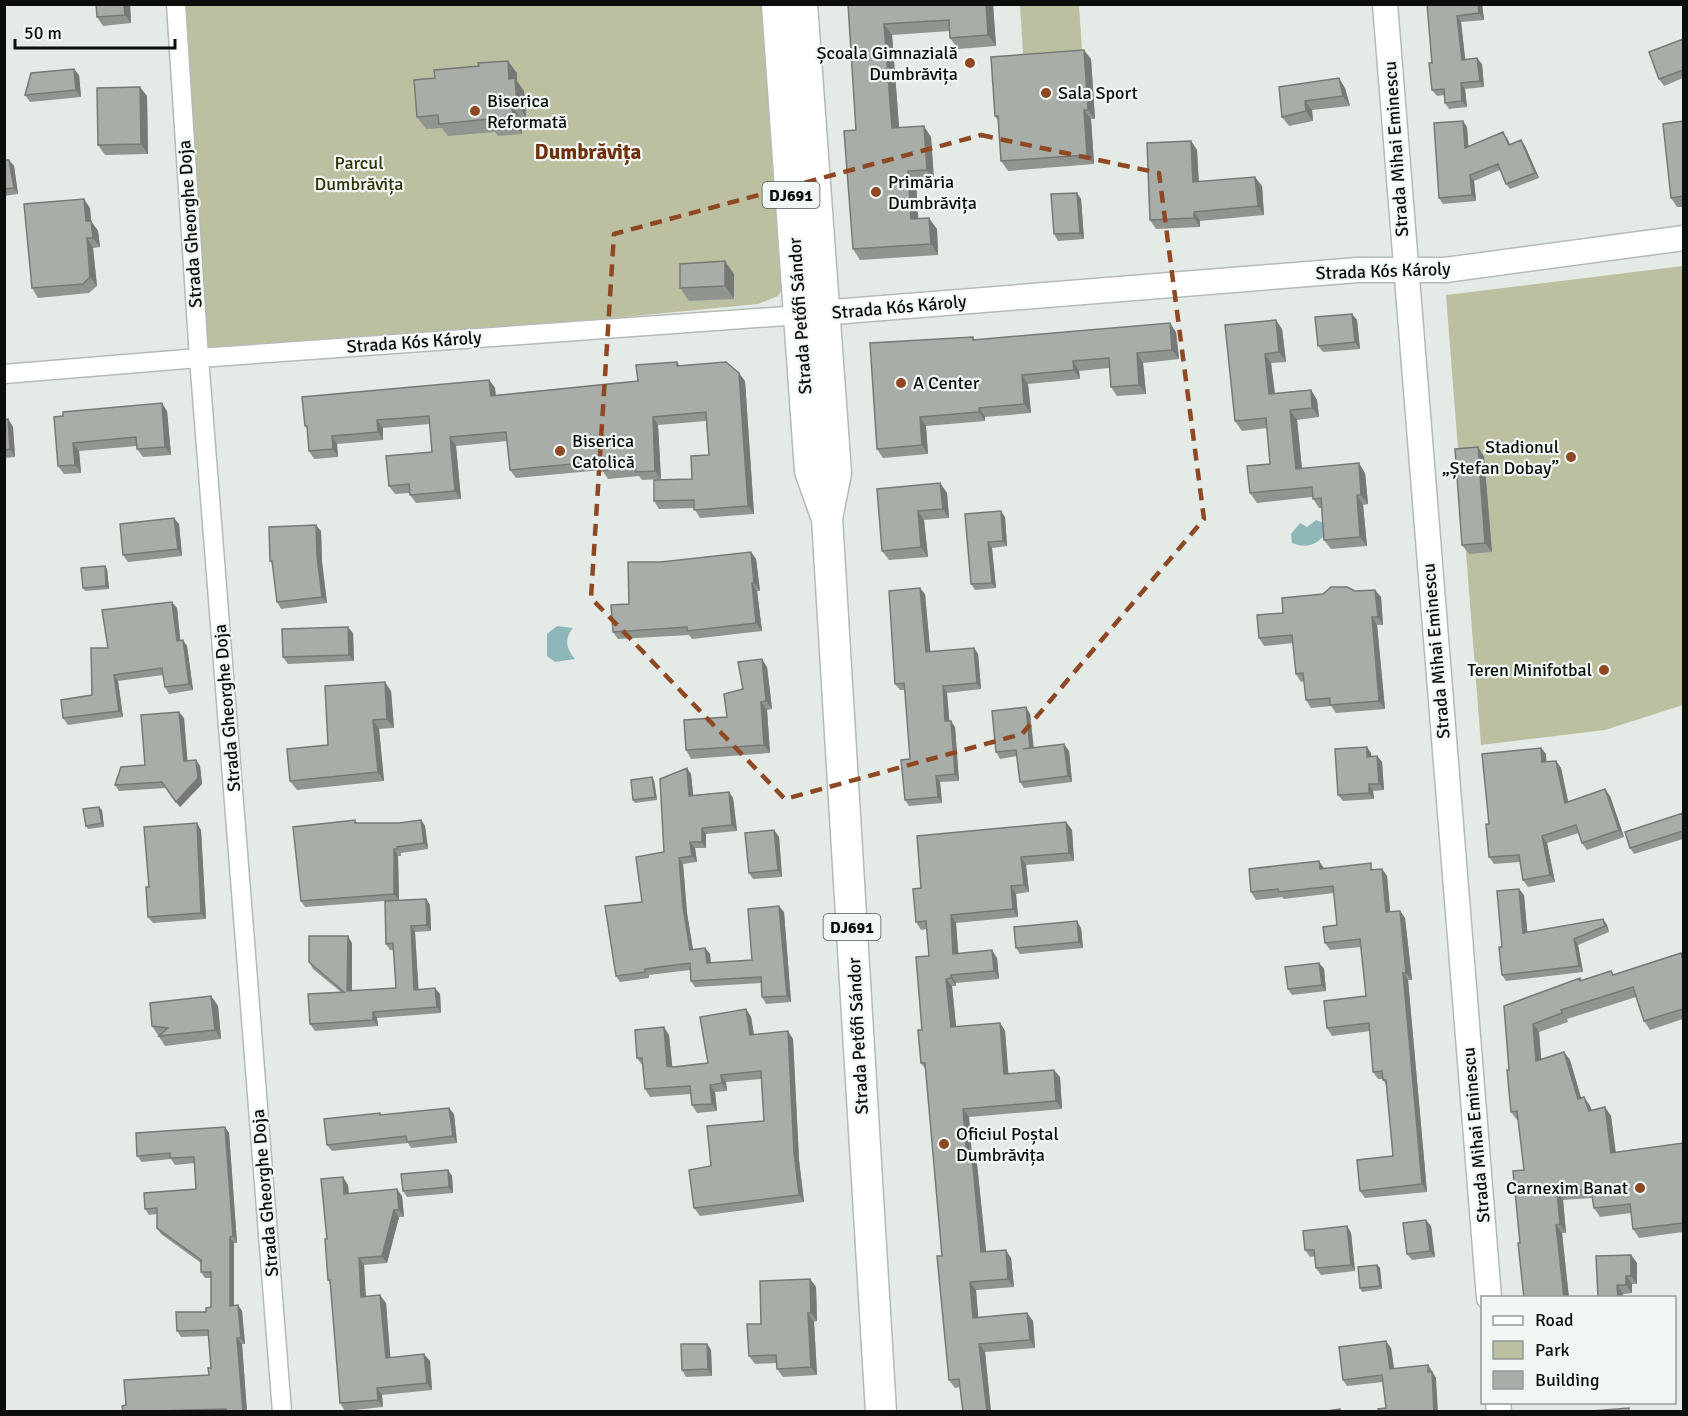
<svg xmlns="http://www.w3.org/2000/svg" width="1688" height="1416" font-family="Signika,sans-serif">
	<rect width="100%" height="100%" fill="#e4eae6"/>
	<path fill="#bdc0a0" d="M176 5H770L789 279 778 296 758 304 199 358Z
		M1020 5H1079L1082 50 1023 54Z
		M1683 266V705L1605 730 1481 745 1446 295Z"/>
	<path fill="#8eb7b9" d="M1316 520 1326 524 1324 536C1314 546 1306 548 1292 543L1291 534 1300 523 1307 527Z
		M557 626 573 628C564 639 566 648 575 659L555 662 547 656V634Z"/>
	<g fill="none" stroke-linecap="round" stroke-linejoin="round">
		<g stroke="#b4bab6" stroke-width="21">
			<path id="minor" d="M176 4 199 358 282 1412
				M4 374 199 358 800 315"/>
		</g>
		<g stroke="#b4bab6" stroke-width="27">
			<path id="tertiary" d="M1385 4 1489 1298
				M808 314 1358 270H1445L1684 238
				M1498 1402 1499 1412"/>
		</g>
		<g stroke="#b4bab6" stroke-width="33">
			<path id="primary" d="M777 4 810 471 826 516
				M802 4 836 473 827 518 881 1412"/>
		</g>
		<use href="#minor" stroke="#fff" stroke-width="18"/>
		<use href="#tertiary" stroke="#fff" stroke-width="24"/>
		<use href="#primary" stroke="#fff" stroke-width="30"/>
	</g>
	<path fill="#919590" d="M96 4H130L131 23 103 26 97 17Z
		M848 4H993L996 46 958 49 950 38V31L892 35 899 127 931 137 934 180 916 182 918 218 937 229 938 255 860 260 853 249 856 130Z
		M1427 4H1482L1484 20 1461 22 1465 60 1482 64 1484 87 1465 89 1467 107 1449 109 1445 103 1444 95 1437 96 1432 90V63Z
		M1683 39V78L1664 86 1659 79Z
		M1091 59 1095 119H1091L1094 164 1008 171 1001 161 998 121 995 116Z
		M517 73V81L524 91 526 117 520 118 522 134 498 136 495 132 448 136 442 128 426 129 417 117 435 78Z
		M79 75 81 97 30 102 25 95Z
		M1279 87 1345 88 1350 106 1312 110 1313 121 1289 126 1282 117Z
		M147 96 148 154 105 155 98 145Z
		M1683 121V207H1677L1671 198Z
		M1467 127 1468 147 1507 137 1510 144 1521 140 1525 146 1539 178 1510 189 1506 184 1500 170 1474 181 1476 201 1443 204 1439 198Z
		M1191 141 1197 150 1199 182 1262 186 1264 215 1200 221V227L1156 229 1150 220Z
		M4 160 14 166 18 194 4 196Z
		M1077 193 1081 199 1084 239 1058 241 1054 234Z
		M90 208 91 221 98 231 100 247 93 248 97 286 89 293 38 298 32 288Z
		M734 274V299L689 301 680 288Z
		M1352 314 1357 320 1360 349 1323 352 1318 346Z
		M1225 325 1282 329 1286 362 1271 363 1275 393 1311 390 1317 400 1319 417 1297 420 1302 469 1365 473 1368 504 1363 505 1367 546 1331 549 1324 540 1322 508H1319L1312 497 1257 503 1250 493 1270 464 1267 428 1242 431 1235 421Z
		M1176 332 1179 359 1143 363 1146 394 1117 396 1111 387 1109 368 1079 371 1080 379 1028 384 1031 413 985 417V421L926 426 928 454 883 458 877 449 973 337 975 340Z
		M677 362 680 366 745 381 754 514 700 518 694 508 659 509 654 501 692 479 709 455 706 421 658 425 661 479 642 480 639 476 608 479 602 470 516 478 510 470 507 441 456 446 461 499 416 503 410 495V493L395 494 389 486 432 452 430 424 383 428V440L337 444 338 457 314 459 309 451 307 428 305 426 489 380 495 388 496 395 638 381Z
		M167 411 171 455 143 457 137 449V446L79 451 81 473 64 474 58 466 54 417Z
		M8 419 13 427 15 457 4 458V420Z
		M1478 447 1484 457 1492 552 1469 554 1462 545Z
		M940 483 947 493 949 518 924 520 928 557 889 560 882 551Z
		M965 514 1005 517 1007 546 992 548 996 588 975 590 971 584Z
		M179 524 182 556 128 562 123 555Z
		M321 531 322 562 327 603 281 609 277 602 273 564 270 561Z
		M751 552 756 559 760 591H757L762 631 692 639 689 635 618 639 613 632 629 604 661 562Z
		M105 566 107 569 109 589 85 591 83 588Z
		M1355 591 1381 597 1383 625H1377L1385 709 1336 713 1331 706 1311 708 1306 700 1304 681 1301 682 1296 674 1293 643 1264 646 1259 638 1283 613Z
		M925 594 930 652 974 648 978 654 981 689 947 693 949 721 955 727 959 781 940 782 942 803 909 806 905 800 910 759 905 690H900L895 684Z
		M177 608 180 640 187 646 193 690 169 694 165 687 163 675 118 681 123 717 68 725 63 718 92 695 108 648Z
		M353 633 354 661 288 664 283 657Z
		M767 667 772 709 767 710 770 753 691 759 686 750 727 717 743 689Z
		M391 691 394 728 379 729 384 781 297 790 290 781 328 745Z
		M1026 707 1030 714 1034 748 1069 751 1072 782 1024 788 1020 782 1017 756 1000 759 996 752Z
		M184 718 187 761 196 760 200 766 202 784 180 807 166 788 119 791 115 785 145 765Z
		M1541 748 1546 754V762L1556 761 1561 768 1568 802 1610 796 1624 837 1587 850 1582 843 1579 833 1547 843 1555 882 1528 887 1523 880 1520 862 1494 864 1489 857V824Z
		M1371 753V756H1377L1382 762 1384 790 1373 791 1374 799 1343 801 1338 795Z
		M691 774 693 795 729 792 733 798 737 831 706 834V848H695L697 862 683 864 687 913 693 950 705 948 710 954 711 963 752 960 784 912 791 1002 766 1004 762 997 761 983 695 987 691 981 690 970 649 975V978L620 982 616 976 664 852Z
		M654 780 657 800 635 803 633 800Z
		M102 810 104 827 88 829 86 826Z
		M1683 813V839L1634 854 1630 848Z
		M355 820 357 823H399L421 820 425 826 428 849 401 853V856H398L399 900 426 899 430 905 431 931 415 932 418 989 440 994 441 1013 377 1018 378 1026 315 1031 310 1024 341 992 313 969 309 962 352 943V991L396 988 394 950H390L386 944 385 901 305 907 301 901Z
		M1066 822 1072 830 1074 861 1026 865 1029 892 1016 894 1018 917 956 923 958 953 997 958 999 979 956 983V986H952L956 1027 1000 1023 1005 1031 1008 1073 1060 1077 1062 1109 969 1117 972 1157 977 1164 986 1252 1011 1258 1014 1287 976 1290 978 1317 1027 1313 1033 1321 1035 1348 985 1352 991 1412H963L960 1387 955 1388 949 1380 942 1256 926 1070 921 1063 922 1030 929 956 927 929 921 930 916 922 921 888Z
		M201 830 206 919 153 923 148 917 149 887Z
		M774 830 779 837 782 877 753 879 749 873Z
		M1324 868 1382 869 1387 876 1390 912 1400 911 1405 918 1412 980H1408L1427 1192 1365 1198 1360 1191 1393 1156 1386 1085 1383 1079H1378L1373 1072 1370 1031 1332 1036 1327 1028 1366 996 1361 947 1330 950 1325 943 1337 925 1334 893 1284 899 1282 897 1256 900 1251 892Z
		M1524 895 1527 932 1603 919 1607 925 1609 932 1578 945 1583 972 1506 981 1502 975V947Z
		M1081 928 1083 948 1020 954 1016 948Z
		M1683 956V1019L1650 1030 1644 1021 1636 997 1567 1019 1568 1022 1539 1032 1541 1059 1564 1052 1570 1060 1581 1098 1584 1097 1590 1106 1592 1111 1605 1107 1611 1116 1615 1152 1683 1143V1232L1639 1238 1633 1229 1631 1213 1600 1217 1594 1208 1592 1198 1563 1200 1566 1233H1562L1569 1298H1524L1520 1243 1524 1170 1518 1120H1517L1511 1112 1509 1070 1504 1006 1581 981 1614 974Z
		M1319 963 1324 969 1326 991 1292 995 1288 989Z
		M211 996 218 1006 221 1039 165 1046 152 1026Z
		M746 1009 751 1017 754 1034 793 1039 799 1160 804 1202 700 1216 694 1208 711 1166 764 1121 761 1079 726 1082 727 1091 715 1092 717 1111 697 1113 692 1105 691 1094 650 1097 645 1089 643 1066 637 1058 669 1035 672 1067 708 1063Z
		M454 1114 457 1143 411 1148 408 1143 332 1151 327 1145 382 1115Z
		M225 1127 229 1133 237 1243H234V1305L242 1311 245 1344H242L247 1412H123L126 1405 209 1375 211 1368 208 1336 181 1337 177 1331 211 1307V1278H205L201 1272V1263L161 1234 157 1228V1214L149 1215 145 1209 196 1189 195 1163 175 1165 171 1159 142 1162 137 1156Z
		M448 1170 452 1176 453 1193 407 1197 403 1191Z
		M348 1185 349 1194 402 1196 404 1217H399L387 1263 364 1265 366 1297 386 1303 390 1357 430 1361 432 1390 382 1395 383 1407 345 1411 340 1403 331 1285 328 1280 327 1239Z
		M1347 1226 1351 1233 1355 1271 1321 1275 1316 1268 1315 1256 1310 1257 1305 1250Z
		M1431 1226 1435 1257 1412 1260 1407 1254Z
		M1631 1255 1637 1263V1284H1632V1293L1598 1298Z
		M1377 1265 1380 1268 1382 1289 1362 1292 1360 1288Z
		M810 1279 816 1287 817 1321 814 1322 817 1375 783 1377 777 1369V1363L755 1364 749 1356 761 1324Z
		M707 1344 711 1350 712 1376 686 1377 682 1370Z
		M1391 1348 1394 1369 1428 1365 1436 1378 1383 1382 1347 1386 1343 1380Z"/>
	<path fill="#767975" d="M124 4H130L131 23 125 15Z
		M986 4H993L996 46 988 35Z
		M1478 4H1482L1484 20 1479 13Z
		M1457 16 1461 22 1466 66 1462 60Z
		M884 24 892 35 900 139 892 128Z
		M1084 50 1091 59 1095 119 1088 110Z
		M1477 58 1482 64 1484 87 1480 81Z
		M508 61 517 73V81L524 91 526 117 517 105 509 79Z
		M74 69 79 75 81 97 76 90Z
		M1339 78 1345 88 1350 106 1343 96Z
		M1461 83 1465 89 1467 107 1462 101Z
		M140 87 147 96 148 154 141 144Z
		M1305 101 1312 110 1313 121 1306 111Z
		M512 105 520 118 522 134 513 122Z
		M1084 110 1091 119 1094 164 1087 155Z
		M1463 121 1467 127 1469 154 1465 148Z
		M924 126 931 137 934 180 927 170Z
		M1521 140 1525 146 1539 178 1535 173Z
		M1191 141 1197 150 1199 191 1193 182Z
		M9 160 14 166 18 194 14 188Z
		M908 171 916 182 919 230 911 219Z
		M1470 175 1474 181 1476 201 1472 195Z
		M1255 177 1262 186 1264 215 1258 206Z
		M1077 193 1081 199 1084 239 1080 233Z
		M84 199 90 208 91 221 98 231 100 247 93 238 86 221Z
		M1194 212 1200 221V227L1194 218Z
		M929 218 937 229 938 255 931 244Z
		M87 238 93 248 97 286 90 277Z
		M725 261 734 274V299L725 286Z
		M1352 314 1357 320 1360 349 1355 342Z
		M1276 320 1282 329 1286 362 1279 352Z
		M1170 323 1176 332 1179 359 1172 350Z
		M1137 353 1143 363 1146 394 1139 385Z
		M1265 354 1271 363 1276 403 1269 394Z
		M1073 361 1079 371 1080 379 1074 370Z
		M739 373 745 381 754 514 748 506Z
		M1022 375 1028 384 1031 413 1024 404Z
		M489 380 495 388 496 404 491 396Z
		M1311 390 1317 400 1319 417 1312 408Z
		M162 403 167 411 171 455 165 447Z
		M979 408 985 417V421L979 412Z
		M1290 410 1297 420 1303 479 1296 469Z
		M653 417 658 425 661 479 655 471Z
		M920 417 926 426 928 454 922 445Z
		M8 419 13 427 15 457 10 449Z
		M377 420 383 428V440L378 432Z
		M332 436 337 444 338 457 333 449Z
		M450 437 456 446 461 499 455 491Z
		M73 443 79 451 81 473 75 465Z
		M1478 447 1484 457 1492 552 1485 543Z
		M1359 463 1365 473 1368 504 1361 495Z
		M940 483 947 493 949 518 943 509Z
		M1357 495 1363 505 1367 546 1360 537Z
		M918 511 924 520 928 557 921 547Z
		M1001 511 1005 517 1007 546 1003 541Z
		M174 518 179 524 182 556 178 549Z
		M316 525 321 531 322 562 327 603 322 597 317 556Z
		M988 542 992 548 996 588 992 583Z
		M751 552 756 559 760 591 754 583Z
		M105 566 107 569 109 589 106 586Z
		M752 583 757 591 762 631 756 623Z
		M920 588 925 594 931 658 926 652Z
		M1375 590 1381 597 1383 625 1378 617Z
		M172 602 177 608 181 647 177 641Z
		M1372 617 1377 625 1385 709 1379 701Z
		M348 627 353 633 354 661 349 655Z
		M183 640 187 646 193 690 189 684Z
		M974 648 978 654 981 689 977 683Z
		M762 659 767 667 772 709 766 701Z
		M114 675 118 681 123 717 119 711Z
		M385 682 391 691 394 728 387 719Z
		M943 686 947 693 950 728 945 721Z
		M761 702 767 710 770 753 764 745Z
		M1026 707 1030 714 1034 754 1030 748Z
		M179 712 184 718 188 767 184 761Z
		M373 720 379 729 384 781 378 772Z
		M951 721 955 727 959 781 955 774Z
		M1064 744 1069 751 1072 782 1068 776Z
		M1367 747 1371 753 1372 763 1367 757Z
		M1541 748 1546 754 1547 769 1542 762Z
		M1377 756 1382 762 1384 790 1379 784Z
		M196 760 200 766 202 784 180 807 176 802Z
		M1556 761 1561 768 1570 810 1565 803Z
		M687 768 691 774 694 802 689 796Z
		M936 776 940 782 942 803 938 797Z
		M652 777 654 780 657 800 655 797Z
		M1369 784 1373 791 1374 799 1369 793Z
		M1605 789 1610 796 1624 837 1619 830Z
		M729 792 733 798 737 831 732 825Z
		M99 807 102 810 104 827 102 823Z
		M421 820 425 826 428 849 424 843Z
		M1066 822 1072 830 1074 861 1069 853Z
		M197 823 201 830 206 919 201 913Z
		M702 828 706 834V848L702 842Z
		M774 830 779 837 782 877 778 870Z
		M1542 836 1547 843 1555 882 1550 875Z
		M690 842 695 848 697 862 692 856Z
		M394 849 398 856 399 900 394 894Z
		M1021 857 1026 865 1029 892 1024 885Z
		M679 858 683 864 687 913 694 956 690 950 683 907Z
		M1319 861 1324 868 1320 869Z
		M1382 869 1387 876 1391 920 1386 912Z
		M1011 886 1016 894 1018 917 1013 909Z
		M1519 889 1524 895 1528 939 1523 933Z
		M426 899 430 905 431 931 427 925Z
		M779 906 784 912 791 1002 787 996Z
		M1400 911 1405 918 1412 980 1406 973Z
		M951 915 956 923 959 962 953 954Z
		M1603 919 1607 925 1609 932 1605 926Z
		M1077 921 1081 928 1083 948 1079 942Z
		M411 926 415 932 419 996 414 990Z
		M348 936 352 943V998L347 991Z
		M1574 939 1578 945 1583 972 1579 966Z
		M705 948 710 954 711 969 707 963Z
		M992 950 997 958 999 979 994 971Z
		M1319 963 1324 969 1326 991 1322 985Z
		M1403 973 1408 980 1427 1192 1422 1184Z
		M951 975 956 983V986L951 978Z
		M946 979 952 986 957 1035 951 1027Z
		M435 988 440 994 441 1013 437 1007Z
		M211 996 218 1006 221 1039 215 1030Z
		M746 1009 751 1017 755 1042 750 1035Z
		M373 1012 377 1018 378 1026 373 1020Z
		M1000 1023 1005 1031 1009 1081 1004 1074Z
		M1533 1024 1539 1032 1542 1069 1536 1061Z
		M664 1027 669 1035 673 1073 667 1066Z
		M788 1031 793 1039 799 1160 804 1202 799 1195 794 1152Z
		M1564 1052 1570 1060 1584 1108 1578 1099Z
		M1054 1070 1060 1077 1062 1109 1056 1101Z
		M721 1075 726 1082 727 1091 722 1083Z
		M710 1085 715 1092 717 1111 712 1104Z
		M1584 1097 1590 1106 1595 1120 1589 1111Z
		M1605 1107 1611 1116 1617 1161 1611 1153Z
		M449 1108 454 1114 457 1143 453 1136Z
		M963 1109 969 1117 972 1157 977 1164 987 1260 981 1252 967 1157Z
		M225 1127 229 1133 237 1243 233 1236Z
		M448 1170 452 1176 453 1193 449 1187Z
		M343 1177 348 1185 349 1201 344 1194Z
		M397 1189 402 1196 404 1217 399 1210Z
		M1557 1192 1563 1200 1566 1233 1560 1224Z
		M394 1210 399 1217 387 1263 382 1256Z
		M1426 1220 1431 1226 1435 1257 1430 1251Z
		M1556 1225 1562 1233 1569 1298H1564Z
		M1347 1226 1351 1233 1355 1271 1351 1265Z
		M230 1237 234 1243V1312L230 1306Z
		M1006 1250 1011 1258 1014 1287 1008 1279Z
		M1631 1255 1637 1263V1284L1631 1276Z
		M359 1258 364 1265 366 1304 361 1297Z
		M1377 1265 1380 1268 1382 1289 1380 1286Z
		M1626 1276 1632 1284V1293L1626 1285Z
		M810 1279 816 1287 817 1321 811 1313Z
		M970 1282 976 1290 979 1326 973 1318Z
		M1617 1285 1623 1294V1298H1618Z
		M380 1295 386 1303 391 1365 386 1358Z
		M238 1305 242 1311 245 1344 241 1338Z
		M808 1313 814 1322 817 1375 811 1367Z
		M1027 1313 1033 1321 1035 1348 1030 1340Z
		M237 1338 242 1344 247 1412H243Z
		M1386 1341 1391 1348 1395 1375 1390 1369Z
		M707 1344 711 1350 712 1376 708 1369Z
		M979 1344 985 1352 991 1412H987Z
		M424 1354 430 1361 432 1390 427 1383Z
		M1428 1365 1436 1378 1438 1412H1434Z
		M377 1388 382 1395 383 1407 378 1400Z"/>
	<path fill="#a9ada7" stroke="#767975" stroke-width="1.5" d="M96 4H124L125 15 97 17Z
		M848 4H986L988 35 950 38 949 20 884 24 892 128 924 126 927 170 908 171 911 219 929 218 931 244 853 249 844 131 856 130Z
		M1427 4H1478L1479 13 1457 16 1462 60 1477 58 1480 81 1461 83 1462 101 1445 103 1444 89 1432 90 1429 63H1432Z
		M1683 39V70L1659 79 1649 52Z
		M1084 50 1088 110H1084L1087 155 1001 161 998 116H995L991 57Z
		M508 61 509 79 515 78 516 92 517 105H512L513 122 490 124 489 119 439 124 438 115 417 117 414 80 435 78 434 70 479 66 478 63Z
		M74 69 76 90 25 95 31 73Z
		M1339 78 1343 96 1305 101 1306 111 1282 117 1279 87Z
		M140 87 141 144 98 145 97 88Z
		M1463 121 1465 148 1503 132 1509 145 1521 140 1535 173 1506 184 1498 164 1470 175 1472 195 1439 198 1434 123Z
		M1683 121V196L1671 198 1663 124Z
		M1191 141 1193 182 1255 177 1258 206 1194 212V218L1150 220 1147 143Z
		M4 160H9L14 188 4 189Z
		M1077 193 1080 233 1054 234 1051 194Z
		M84 199 86 221H91L93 238H87L90 277 83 284 32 288 24 204Z
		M725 261V286L680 288V264Z
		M1352 314 1355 342 1318 346 1315 317Z
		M1276 320 1279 352 1265 354 1269 394 1311 390 1312 408 1290 410 1296 469 1359 463 1361 495H1357L1360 537 1324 540 1321 498 1313 499 1312 487 1250 493 1247 466 1270 464 1266 418 1235 421 1225 325Z
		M1170 323 1172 350 1137 353 1139 385 1111 387 1109 358 1073 361 1074 370 1022 375 1024 404 979 408V412L920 417 922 445 877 449 870 343 973 337V340Z
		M677 362V366L726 362 739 373 748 506 694 510V500L654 501V480L692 479 691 456 709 455 706 412 653 417 655 471 636 472V467L602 471V461L510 470 506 432 450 437 455 491 410 495 409 484 389 486 386 456 432 452 429 416 377 420 378 432 332 436 333 449 309 451 307 426H305L302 397 489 380 491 396 638 381 636 365Z
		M162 403 165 447 137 449 136 437 73 443 75 465 58 466 54 417 63 416V412Z
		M8 419 10 449 4 450V420Z
		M1478 447 1485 543 1462 545 1455 449Z
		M940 483 943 509 918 511 921 547 882 551 877 489Z
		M1001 511 1003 541 988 542 992 583 971 584 965 514Z
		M174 518 178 549 123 555 120 524Z
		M316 525 317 556 322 597 277 602 272 561H270L269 527Z
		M751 552 754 583H752L756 623 687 631V627L613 632 611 605 629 604 628 562H661Z
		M105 566 106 586 83 588 81 568Z
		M1331 587H1347L1355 591 1375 590 1378 617H1372L1379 701 1330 705V698L1306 700 1303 673 1296 674 1292 635 1259 638 1257 615 1283 613 1282 598 1323 594Z
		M920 588 926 652 974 648 977 683 943 686 945 721H951L955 774 936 776 938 797 905 800 901 760 910 759 905 693 904 683 895 684 889 591Z
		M172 602 177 641 183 640 189 684 165 687 162 668 114 675 119 711 63 718 61 700 92 695 91 648H108L102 610Z
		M348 627 349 655 283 657 282 629Z
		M762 659 766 701 761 702 764 745 686 750 684 720 727 717 724 694 743 689 738 662Z
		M385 682 387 719 373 720 378 772 290 781 287 749 328 745 325 686Z
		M1026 707 1030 748 1023 749 1064 744 1068 776 1020 782 1016 750 996 752 992 711Z
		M179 712 184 761 196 760 198 778 176 802 162 782 115 785 121 767 145 765 141 715Z
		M1367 747V757L1377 756 1379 784H1369V793L1338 795 1335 749Z
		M1541 748 1542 762 1556 761 1565 803 1605 789 1619 830 1582 843 1576 825 1542 836 1550 875 1523 880 1519 855 1489 857 1486 824H1489L1482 754Z
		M687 768 689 796 729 792 732 825 702 828V842H690L692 856 679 858 683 907 690 950 705 948 707 963 752 960 748 909 779 906 787 996 762 997 761 977 691 981 690 963 645 969V972L616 976 605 906 642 902 636 857 664 852 660 779Z
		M652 777 655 797 633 800 631 780Z
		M99 807 102 823 86 826 83 809Z
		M1683 813V831L1630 848 1625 832Z
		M355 820V823H399L421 820 424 843 397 847V849H394V894L301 901 293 827Z
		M1066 822 1069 853 1021 857 1024 885 1011 886 1013 909 951 915 953 954 992 950 994 971 951 975V978L946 979 951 1027 1000 1023 1004 1074 1054 1070 1056 1101 963 1109 967 1157 972 1156 981 1252 1006 1250 1008 1279 970 1282 973 1318 1027 1313 1030 1340 979 1344 987 1412H963L959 1379 949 1380 937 1256H942L925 1063H921L918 1030H922L916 957 929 956 926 921 916 922 913 889 921 888 917 836Z
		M197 823 201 913 148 917 146 887H149L144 827Z
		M774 830 778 870 749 873 745 833Z
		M1319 861 1320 869 1371 863V870L1382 869 1386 912 1400 911 1406 973H1403L1422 1184 1360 1191 1357 1160 1393 1156 1386 1080H1383L1382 1071 1373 1072 1369 1023 1327 1028 1324 1001 1366 996 1360 939 1325 943 1323 927 1337 925 1333 886 1279 892 1278 889 1251 892 1249 869Z
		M1519 889 1523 933 1603 919 1605 926 1574 939 1579 966 1502 975 1499 947H1502L1497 891Z
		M426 899 427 925 411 926 414 990 435 988 437 1007 373 1012V1020L310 1024 308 994 344 992 309 962V936H348L347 991 396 988 393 943 386 944 385 901Z
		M1077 921 1079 942 1016 948 1014 927Z
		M1681 953 1683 960V1009L1644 1021 1633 987 1561 1010 1562 1013 1533 1024 1536 1061 1564 1052 1578 1099 1584 1097 1589 1111 1605 1107 1611 1153 1683 1143V1223L1633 1229 1630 1204 1594 1208 1591 1189 1557 1192 1560 1224 1556 1225 1564 1298H1524L1518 1243H1520L1513 1171 1524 1170 1517 1111 1511 1112 1507 1070H1509L1504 1006 1580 978V981L1611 971 1613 975Z
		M1319 963 1322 985 1288 989 1285 967Z
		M211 996 215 1030 159 1036 168 1028 152 1026 150 1003Z
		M746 1009 750 1035 788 1031 794 1152 799 1195 694 1208 689 1170 711 1166 707 1126 764 1121 761 1071 721 1075 722 1083 710 1085 712 1104 692 1105 690 1086 645 1089 642 1058H637L635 1030 664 1027 667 1066 673 1067 708 1063 700 1017Z
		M449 1108 453 1136 407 1142 406 1136 327 1145 324 1119 380 1113V1115Z
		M225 1127 233 1236 230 1237V1306L238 1305 241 1338H237L243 1412H226V1409L123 1412 122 1406 126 1405 124 1380 209 1375 208 1368H211L208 1330 177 1331 176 1312H206V1308L211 1307V1272H201V1260L157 1228V1208L145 1209 144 1193 196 1189 194 1157 170 1158V1153L137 1156 136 1133Z
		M448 1170 449 1187 403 1191 401 1174Z
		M343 1177 344 1194 397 1189 399 1210H394L382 1256 359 1258 361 1297 380 1295 386 1358 424 1354 427 1383 377 1388 378 1400 340 1403 330 1280H328L325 1239H327L321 1179Z
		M1426 1220 1430 1251 1407 1254 1403 1223Z
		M1347 1226 1351 1265 1316 1268 1314 1250H1305L1303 1231Z
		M1631 1255V1276H1626V1285H1617L1618 1298H1598L1596 1256Z
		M1377 1265 1380 1286 1360 1288 1358 1267Z
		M810 1279 811 1313H808L811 1367 777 1369 776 1355 749 1356 747 1324H761L760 1281Z
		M1386 1341 1390 1369 1428 1365V1372H1432L1434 1412H1379L1378 1409 1386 1408 1382 1375 1343 1380 1339 1347Z
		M681 1344H707L708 1369 682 1370Z
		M1629 1408V1412H1579Z
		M1340 1409V1412H1319Z"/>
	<path fill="none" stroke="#8e4823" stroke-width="4.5" stroke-dasharray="12 8" stroke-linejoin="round" d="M981 135 1159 173 1204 519 1022 734 785 799 591 598 614 234Z"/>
	<g fill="#8e4823" stroke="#f1f7f3" stroke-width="2">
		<circle cx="970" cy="63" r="6"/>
		<circle cx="1046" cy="93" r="6"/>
		<circle cx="475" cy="111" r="6"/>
		<circle cx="876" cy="192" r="6"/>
		<circle cx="901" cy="383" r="6"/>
		<circle cx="560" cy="451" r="6"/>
		<circle cx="1571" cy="457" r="6"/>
		<circle cx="1604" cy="670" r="6"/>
		<circle cx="944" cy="1144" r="6"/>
		<circle cx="1640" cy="1188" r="6"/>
	</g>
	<g text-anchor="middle" stroke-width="4.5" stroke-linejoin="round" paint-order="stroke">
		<g fill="#f1f7f3" stroke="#515451" stroke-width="1.5">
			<rect x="762.5" y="182" width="57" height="26" rx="4.5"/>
			<rect x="823.5" y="914" width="57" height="26" rx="4.5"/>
		</g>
		<g font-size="16" font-weight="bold" fill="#0c0e0c">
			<text x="791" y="201">DJ691</text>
			<text x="852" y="933">DJ691</text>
		</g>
		<g font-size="18" fill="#0c0e0c" stroke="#f1f7f3" text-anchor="start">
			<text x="958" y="59" text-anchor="end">Școala Gimnazială<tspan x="958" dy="21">Dumbrăvița</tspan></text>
			<text x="1058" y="99">Sala Sport</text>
			<text x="487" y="107">Biserica<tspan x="487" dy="21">Reformată</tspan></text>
			<text x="888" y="188">Primăria<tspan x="888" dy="21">Dumbrăvița</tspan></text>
			<text x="913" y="389">A Center</text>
			<text x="572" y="447">Biserica<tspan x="572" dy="21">Catolică</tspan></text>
			<text x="1559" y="453" text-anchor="end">Stadionul<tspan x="1559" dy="21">„Ștefan Dobay”</tspan></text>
			<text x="1592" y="676" text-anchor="end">Teren Minifotbal</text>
			<text x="956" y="1140">Oficiul Poștal<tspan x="956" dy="21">Dumbrăvița</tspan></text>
			<text x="1628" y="1194" text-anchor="end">Carnexim Banat</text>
		</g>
		<g font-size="18" fill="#0c0e0c" stroke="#f1f7f3">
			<text transform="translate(1396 149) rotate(-94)" y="6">Strada Mihai Eminescu</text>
			<text transform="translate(190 224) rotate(-94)" y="6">Strada Gheorghe Doja</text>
			<text transform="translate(1383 271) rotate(-2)" y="6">Strada Kós Károly</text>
			<text transform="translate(899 307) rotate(-5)" y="6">Strada Kós Károly</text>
			<text transform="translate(800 316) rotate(-94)" y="6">Strada Petőfi Sándor</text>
			<text transform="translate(414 342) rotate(-4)" y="6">Strada Kós Károly</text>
			<text transform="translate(1436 651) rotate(-95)" y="6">Strada Mihai Eminescu</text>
			<text transform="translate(227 708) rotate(-95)" y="6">Strada Gheorghe Doja</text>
			<text transform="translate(858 1036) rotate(-93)" y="6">Strada Petőfi Sándor</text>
			<text transform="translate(1476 1135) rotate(-95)" y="6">Strada Mihai Eminescu</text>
			<text transform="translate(265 1193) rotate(-95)" y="6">Strada Gheorghe Doja</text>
		</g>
		<g font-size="18" fill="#2e3007" stroke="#f1f7f3">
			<text x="359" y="169">Parcul<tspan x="359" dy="21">Dumbrăvița</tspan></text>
		</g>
		<g font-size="21" font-weight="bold" fill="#6f310d" stroke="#f1f7f3">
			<text x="588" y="159">Dumbrăvița</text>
		</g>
	</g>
	<rect width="1688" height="1416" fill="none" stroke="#0c0e0c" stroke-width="12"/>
	<rect x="1481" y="1296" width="195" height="108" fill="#f1f7f3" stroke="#959a97" stroke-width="1.5"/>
	<rect x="1493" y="1316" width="30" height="9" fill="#ffffff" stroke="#959a97" stroke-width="1.5"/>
	<text x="1535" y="1326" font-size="18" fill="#0c0e0c">Road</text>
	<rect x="1493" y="1341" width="30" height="18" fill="#bdc0a0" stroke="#959a97" stroke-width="1.5"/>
	<text x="1535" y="1356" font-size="18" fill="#0c0e0c">Park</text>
	<rect x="1493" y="1371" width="30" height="18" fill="#a9ada7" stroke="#959a97" stroke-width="1.5"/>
	<text x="1535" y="1386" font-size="18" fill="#0c0e0c">Building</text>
	<path d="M15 39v9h160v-9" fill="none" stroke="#0c0e0c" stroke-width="3"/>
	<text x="24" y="39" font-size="18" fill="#0c0e0c" stroke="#f1f7f3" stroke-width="4.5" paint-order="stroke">50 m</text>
</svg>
